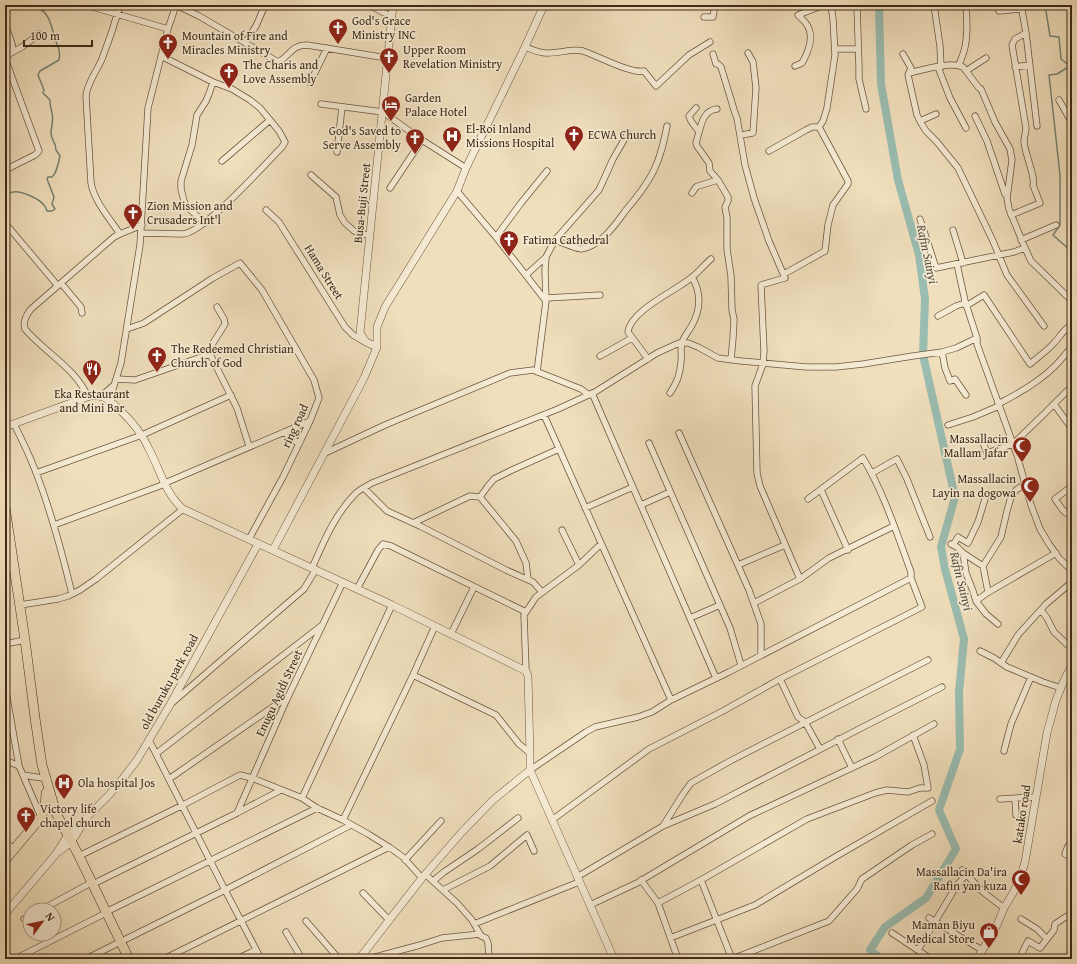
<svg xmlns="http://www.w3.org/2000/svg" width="1077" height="964" font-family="'Gentium Book Plus',serif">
	<rect width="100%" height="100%" fill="#f0dfbc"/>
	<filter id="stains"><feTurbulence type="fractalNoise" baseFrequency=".005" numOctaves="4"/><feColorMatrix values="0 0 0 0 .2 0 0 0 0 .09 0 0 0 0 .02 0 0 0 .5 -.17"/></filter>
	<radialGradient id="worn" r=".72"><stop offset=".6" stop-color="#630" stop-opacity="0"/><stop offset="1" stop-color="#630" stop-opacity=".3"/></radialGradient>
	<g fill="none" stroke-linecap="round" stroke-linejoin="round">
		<path stroke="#768273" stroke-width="1.5" d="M13 5H17
			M1045 5 1050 36 1059 37 1061 59 1070 66 1057 74 1049 75 1060 175V225L1053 235 1072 252
			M5 196C8 194 10 192 13 192 21 190 39 199 44 205 46 207 46 209 47 211H52L55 209 52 204 54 197 47 179 48 177C49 177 51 177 52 177 56 174 59 161 60 156L56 150 55 144 54 143C53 139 51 137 51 133 51 127 54 120 52 113 51 109 50 105 50 100L43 93 44 90 38 75 40 71 59 60C61 49 57 46 54 36 52 28 51 20 45 13 41 8 34 7 28 5"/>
		<path stroke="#9abdb1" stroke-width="8" d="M879 5 881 84 898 180 919 255 925 299 923 355 955 497 941 547 945 569 964 639 959 692 960 749 939 810 956 849 926 898 885 927 870 950 881 959"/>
		<g stroke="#6b5740" stroke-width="7">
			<path id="minor" d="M86 5 168 29
				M176 5 199 16 278 62C290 56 291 45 307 45L387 58
				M369 5 392 17
				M857 5 859 67V79L866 109
				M934 5 940 46 941 67
				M1000 5 999 11 1022 9
				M1021 5 1026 33 1037 126
				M704 17H713L715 5
				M5 23 12 44 13 49 7 57 6 61 39 151 35 155 5 170
				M245 43 256 26 265 5
				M525 47C531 49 539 53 546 53 557 54 572 48 583 51 598 56 631 74 644 71L656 86 689 55 710 42
				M835 49H858
				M11 53 22 47 39 34
				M713 54 716 64H718L721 67 735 113 737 118 745 165 754 198 769 241 785 278 761 285 764 351 763 364 755 386 757 473 760 486 766 500 800 579
				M903 54 911 68 908 75 917 115 921 123 926 131 937 142 958 168 993 241 1007 275 1044 326
				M959 65C961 59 964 53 965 47 968 34 967 18 966 5
				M795 66 802 63C809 51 815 34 805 22 803 20 800 17 798 15L824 5
				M938 67 950 98 966 128
				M1015 67 1029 65
				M966 71 986 58
				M909 73C923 70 950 61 963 67L979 88 981 89 995 122 1010 149 1012 160 1007 198 1009 209 1025 248 1031 261 1072 301
				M310 83 327 48
				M1059 100 1072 123
				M321 104 383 112 422 140 466 168
				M696 108 689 116 691 121 699 132 696 143 697 146 709 163 710 171 718 180 728 197V201L725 207 727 218V249L731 276 732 310 734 319 733 338 731 360
				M975 116 987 141 1005 194
				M920 121 936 114
				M699 132C702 121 705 110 717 109
				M741 135 753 133 756 88 753 62 748 53
				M769 151 806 130 812 127H819L823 121 827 108 835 55 833 19 831 5
				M337 152 342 107
				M222 161 270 120
				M311 175 336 197 340 215 345 223 354 231 370 236
				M390 188 422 140
				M457 191 496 237 546 301
				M692 193 696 187 698 186 718 180
				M266 210 279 222 345 327 353 335 365 342
				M1011 215 1040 203 1033 185C1036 177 1024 152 1024 141 1024 137 1026 132 1026 128L1012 45 1015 39 1026 33
				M920 219 936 268 1004 254 1014 252 1025 248
				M5 223 58 286
				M205 223 187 207 184 201 181 189V181L192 145 197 115 206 101 209 94 213 82
				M953 230 963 263
				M141 233 183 234C205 232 264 165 282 147L285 142 279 131 270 120 260 108 250 100 232 89 213 82 161 56
				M120 234C110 219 94 201 91 183L86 96C87 83 97 71 102 59 109 41 115 23 120 5
				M496 237 521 203 547 171
				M555 240C560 242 578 249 581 249 601 246 615 225 626 210 637 197 647 185 654 170 661 156 664 141 667 126
				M1021 240 1056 225
				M957 264 965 301 977 338V344L1017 455 1031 505 1040 529 1049 544 1059 558 1072 571
				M784 274 825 251 828 225 833 205 848 184V181L819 127
				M526 275 546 257
				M61 283 81 307 82 313
				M546 298 600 295
				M966 306 984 295 1030 364C1038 357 1047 351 1054 343 1061 336 1063 329 1072 325
				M217 307 224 319 225 324 213 343 210 354 237 408 249 446
				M938 316 956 306 965 303
				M127 329 144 323 213 278 240 263 262 290 314 380 319 398 310 421 283 477 249 539
				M942 352 945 368 950 381 955 379 966 395
				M600 356 632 338
				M648 359 628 332C630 311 675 291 691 278 698 273 704 265 711 259
				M537 372 546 301 545 271 546 257 555 240 599 190 613 159 628 133
				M117 379 135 380 210 354
				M592 393 716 678
				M670 393C677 382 680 375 681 362 682 356 680 349 682 343 683 338 688 332 691 327 701 310 702 294 692 277
				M100 396 106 392 114 385
				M88 397C75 367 45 353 25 329 22 321 27 314 31 309L114 237 120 234 142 225
				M111 402 112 392 121 363 140 245 148 108 168 29 176 5
				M998 404C1018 394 1039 382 1055 366 1061 360 1066 353 1072 347
				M1054 404 1072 429
				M544 415 671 700
				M14 424C20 436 26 448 31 460 49 503 61 548 72 594
				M948 425 973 417 999 406
				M284 432 299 444
				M679 433 749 590 761 624V655
				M981 437 987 453 1013 444 1045 413 1072 386
				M649 443 730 628 741 665
				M325 453 385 425 510 373 533 370 581 389 589 395
				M36 473 142 435 231 395
				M872 473 897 459 907 479 930 537
				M165 483 310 421
				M364 488 387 511 420 526 506 570 533 582 542 592
				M821 490 848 550
				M480 497 488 486 494 479 512 470 559 449
				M641 505 670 492
				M585 508 633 487
				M1066 513 1062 509 1055 499 1072 486
				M413 523 470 496 480 497 516 541 526 563 528 579
				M54 525 165 484
				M562 530 579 565
				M951 544 957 547 963 553 983 566
				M953 545 958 537 968 543 978 522 985 499
				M963 553 966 573 973 591 976 601 986 614 998 624
				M738 565 785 545
				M312 568C324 541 335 514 356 493 361 489 367 486 372 483L558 409 595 392 657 353 679 343H688L698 347 718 358 741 361 807 367H836L863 364 913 356 942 352 956 348 977 338
				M357 589 378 550 383 544 391 546 526 612
				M988 592 983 566 1001 537 1007 511 1011 497 1016 490 1025 484
				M976 601 987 593 1056 553
				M754 603 800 579 829 558 894 526
				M20 605 58 599 68 596 80 590 96 579 183 509
				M1041 610 1047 618 1054 632 1072 649
				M690 618 720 605
				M451 634 474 587
				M5 644 25 640
				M980 651 994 658 1007 667 1043 682 1061 688
				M1001 663 1018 635 1046 604 1072 582
				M526 671 524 615 536 597 579 565 601 544
				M413 675 496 715 519 744 530 753
				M780 679 798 717 805 722 820 749
				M5 686 19 766 41 817
				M173 702 304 589 316 569
				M838 739 852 768
				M149 740 225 890 261 959
				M1004 751 1011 724 1031 677
				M157 753 321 626
				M5 760 19 766
				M530 770 586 732 595 727 638 717 652 712 671 700 729 672 911 578
				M23 775 42 778
				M169 779 280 702 286 701
				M302 798 392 605
				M1000 799 1036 797
				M1015 799 1016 815
				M237 813 286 701 343 582
				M343 820 413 675 435 626
				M552 820 649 749 723 711 780 679 922 607 911 578V572C897 534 884 493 863 458L808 499
				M663 826 683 794 691 783 730 761 928 660
				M5 842 14 849
				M1068 846 1065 854 1072 858
				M79 856 183 805 240 775 252 778 302 798 317 808 343 820 368 834 389 847 403 857 422 878
				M405 860 441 821
				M962 870 983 892 1004 908
				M425 874 457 903 472 920 481 936 486 938 488 943 489 959
				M577 877 663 826 715 804 865 726 942 687
				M641 880 658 903 678 959
				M701 880 732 959 829 921 857 889 862 879 912 845 932 834
				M433 881 444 872 478 849 518 818
				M93 884 237 813 281 790
				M443 890 490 866 527 835 534 851
				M363 893 389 920
				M658 903 701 880 807 819 875 793 887 790 908 792 920 788H928L924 765 913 735
				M590 905 637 883 749 816 875 757 934 724
				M41 910 87 885
				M106 912 317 808
				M929 918 982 950
				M24 919 30 916
				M1021 919 1037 929 1047 939
				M306 921 339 959
				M474 924 579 882
				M286 932 302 959
				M892 933 931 959
				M670 938 755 905 835 857 932 801
				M120 942 225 890 351 825
				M918 950 951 895 956 886 966 875
				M15 959 102 915
				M86 959 116 944
				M164 959 389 847
				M237 959 256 950
				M368 959 420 945 442 938 480 934
				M1023 959 1022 953 1028 941 1040 948 1054 930 1055 924 1064 918 1072 914"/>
		</g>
		<g stroke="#6b5740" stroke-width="8">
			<path id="tertiary" d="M377 347 366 342 360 333 393 5
				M5 427 90 396C104 394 109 400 119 409 132 421 143 435 150 451 160 470 166 495 183 509L392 605 526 671 528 676 530 753V770L614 959
				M273 550 364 378 377 347V327L385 307 457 191 466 168 525 47 544 5
				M58 852C70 844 74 839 81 826
				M5 914 56 854 66 838 109 795 124 777 137 760 171 703 258 544
				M359 959 422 878 462 832 493 800 530 770
				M977 959 997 925 1004 908 1013 893 1020 879 1025 862 1047 733 1056 700 1065 678 1072 666"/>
		</g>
		<g stroke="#3f2a17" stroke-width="10">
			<path id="primary" d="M5 507 25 640 35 718 42 765 56 813 79 856 129 959
				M5 860 41 817 45 808 46 793"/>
		</g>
		<use href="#minor" stroke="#f5ead3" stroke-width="5.5"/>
		<use href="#tertiary" stroke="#f5ead3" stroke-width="7"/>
		<use href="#primary" stroke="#f0dfbc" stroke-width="9"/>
	</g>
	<defs>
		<g id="church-pin" transform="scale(1)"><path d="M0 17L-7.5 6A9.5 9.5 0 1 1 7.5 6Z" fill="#8f2418" stroke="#f5ead3"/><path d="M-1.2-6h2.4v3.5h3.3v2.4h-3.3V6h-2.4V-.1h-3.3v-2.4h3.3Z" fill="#fff"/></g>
		<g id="hotel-pin" transform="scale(1)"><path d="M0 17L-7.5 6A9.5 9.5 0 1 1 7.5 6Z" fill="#8f2418" stroke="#f5ead3"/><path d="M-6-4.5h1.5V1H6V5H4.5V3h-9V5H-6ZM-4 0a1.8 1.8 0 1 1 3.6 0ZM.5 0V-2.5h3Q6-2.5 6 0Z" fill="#fff"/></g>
		<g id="hospital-pin" transform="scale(1)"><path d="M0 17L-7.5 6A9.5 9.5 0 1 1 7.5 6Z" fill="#8f2418" stroke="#f5ead3"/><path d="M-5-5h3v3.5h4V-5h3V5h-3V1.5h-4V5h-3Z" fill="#fff"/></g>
		<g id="restaurant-pin" transform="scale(1)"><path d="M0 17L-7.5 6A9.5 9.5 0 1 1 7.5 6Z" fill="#8f2418" stroke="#f5ead3"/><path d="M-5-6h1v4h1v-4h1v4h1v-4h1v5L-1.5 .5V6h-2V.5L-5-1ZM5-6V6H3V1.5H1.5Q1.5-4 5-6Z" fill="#fff"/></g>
		<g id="mosque-pin" transform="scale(1)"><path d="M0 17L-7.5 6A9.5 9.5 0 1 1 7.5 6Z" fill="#8f2418" stroke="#f5ead3"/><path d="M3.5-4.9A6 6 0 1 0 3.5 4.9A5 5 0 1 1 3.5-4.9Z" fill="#fff"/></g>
		<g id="shop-pin" transform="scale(1)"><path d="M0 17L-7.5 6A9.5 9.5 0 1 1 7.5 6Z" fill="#8f2418" stroke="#f5ead3"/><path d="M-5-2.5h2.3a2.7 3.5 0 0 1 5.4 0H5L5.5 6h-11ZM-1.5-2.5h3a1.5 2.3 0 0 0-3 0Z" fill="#fff"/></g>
	</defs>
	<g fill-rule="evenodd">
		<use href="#church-pin" x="338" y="28"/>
		<use href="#church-pin" x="168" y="43"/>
		<use href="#church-pin" x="389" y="57"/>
		<use href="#church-pin" x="229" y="72"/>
		<use href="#hotel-pin" x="391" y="105"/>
		<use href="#church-pin" x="574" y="135"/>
		<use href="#hospital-pin" x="452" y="136"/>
		<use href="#church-pin" x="415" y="138"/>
		<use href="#church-pin" x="133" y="213"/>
		<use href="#church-pin" x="509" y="240"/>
		<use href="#church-pin" x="157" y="356"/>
		<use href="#restaurant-pin" x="92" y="369"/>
		<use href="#mosque-pin" x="1022" y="446"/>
		<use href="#mosque-pin" x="1030" y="486"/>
		<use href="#hospital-pin" x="64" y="783"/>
		<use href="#church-pin" x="26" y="816"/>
		<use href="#mosque-pin" x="1021" y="879"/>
		<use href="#shop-pin" x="989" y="932"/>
	</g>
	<g text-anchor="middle" stroke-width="3.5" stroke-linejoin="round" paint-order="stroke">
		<g font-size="12" fill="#3f2a17" stroke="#f5ead3" text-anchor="start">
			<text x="352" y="25">God's Grace<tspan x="352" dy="14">Ministry INC</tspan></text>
			<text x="182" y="40">Mountain of Fire and<tspan x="182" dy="14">Miracles Ministry</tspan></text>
			<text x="403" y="54">Upper Room<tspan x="403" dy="14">Revelation Ministry</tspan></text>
			<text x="243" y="69">The Charis and<tspan x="243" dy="14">Love Assembly</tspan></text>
			<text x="405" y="102">Garden<tspan x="405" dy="14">Palace Hotel</tspan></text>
			<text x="466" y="133">El-Roi Inland<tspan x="466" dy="14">Missions Hospital</tspan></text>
			<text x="401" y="135" text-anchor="end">God's Saved to<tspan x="401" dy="14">Serve Assembly</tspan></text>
			<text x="588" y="139">ECWA Church</text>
			<text x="147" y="210">Zion Mission and<tspan x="147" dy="14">Crusaders Int'l</tspan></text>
			<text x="523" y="244">Fatima Cathedral</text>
			<text x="171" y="353">The Redeemed Christian<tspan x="171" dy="14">Church of God</tspan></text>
			<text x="92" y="398" text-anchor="middle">Eka Restaurant<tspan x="92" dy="14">and Mini Bar</tspan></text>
			<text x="1008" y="443" text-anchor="end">Massallacin<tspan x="1008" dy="14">Mallam Jafar</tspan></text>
			<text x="1016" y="483" text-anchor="end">Massallacin<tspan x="1016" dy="14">Layin na dogowa</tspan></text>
			<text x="78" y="787">Ola hospital Jos</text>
			<text x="40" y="813">Victory life<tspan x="40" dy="14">chapel church</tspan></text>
			<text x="1007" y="876" text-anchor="end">Massallacin Da'ira<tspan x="1007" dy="14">Rafin yan kuza</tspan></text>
			<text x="975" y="929" text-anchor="end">Maman Biyu<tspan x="975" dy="14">Medical Store</tspan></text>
		</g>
		<g font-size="12" fill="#3f2a17" stroke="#f5ead3">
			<text transform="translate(362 203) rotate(-84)" y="4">Busa-Buji Street</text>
			<text transform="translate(324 272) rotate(58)" y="4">Hama Street</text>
			<text transform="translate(295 426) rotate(-65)" y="4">ring road</text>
			<text transform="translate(169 682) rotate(-61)" y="4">old buruku park road</text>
			<text transform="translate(279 693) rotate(-65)" y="4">Enugu Agidi Street</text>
			<text transform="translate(1022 814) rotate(-81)" y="4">katako road</text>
		</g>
		<g font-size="13" font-style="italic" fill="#564f3e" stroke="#f5ead3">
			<text transform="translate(928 254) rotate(78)" y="5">Rafin Sainyi</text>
			<text transform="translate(962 581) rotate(76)" y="5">Rafin Sainyi</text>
		</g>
	</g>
	<rect width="1077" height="964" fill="none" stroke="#f0dfbc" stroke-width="20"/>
	<rect x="6" y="6" width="1065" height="952" fill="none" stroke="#3f2a17" stroke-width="2"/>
	<rect x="10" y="10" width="1057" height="944" fill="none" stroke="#3f2a17"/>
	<g transform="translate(42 922) rotate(57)"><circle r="19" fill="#f5ead3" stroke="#ac9d88"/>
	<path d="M0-3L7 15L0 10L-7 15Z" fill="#8f2418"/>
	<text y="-6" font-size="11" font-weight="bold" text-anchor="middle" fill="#3f2a17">N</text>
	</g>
	<path d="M24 40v6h68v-6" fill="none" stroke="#3f2a17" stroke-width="2"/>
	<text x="30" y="40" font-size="12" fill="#3f2a17" stroke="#f5ead3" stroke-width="3" paint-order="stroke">100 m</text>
	<rect width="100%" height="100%" filter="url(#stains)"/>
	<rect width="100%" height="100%" fill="url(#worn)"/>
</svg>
